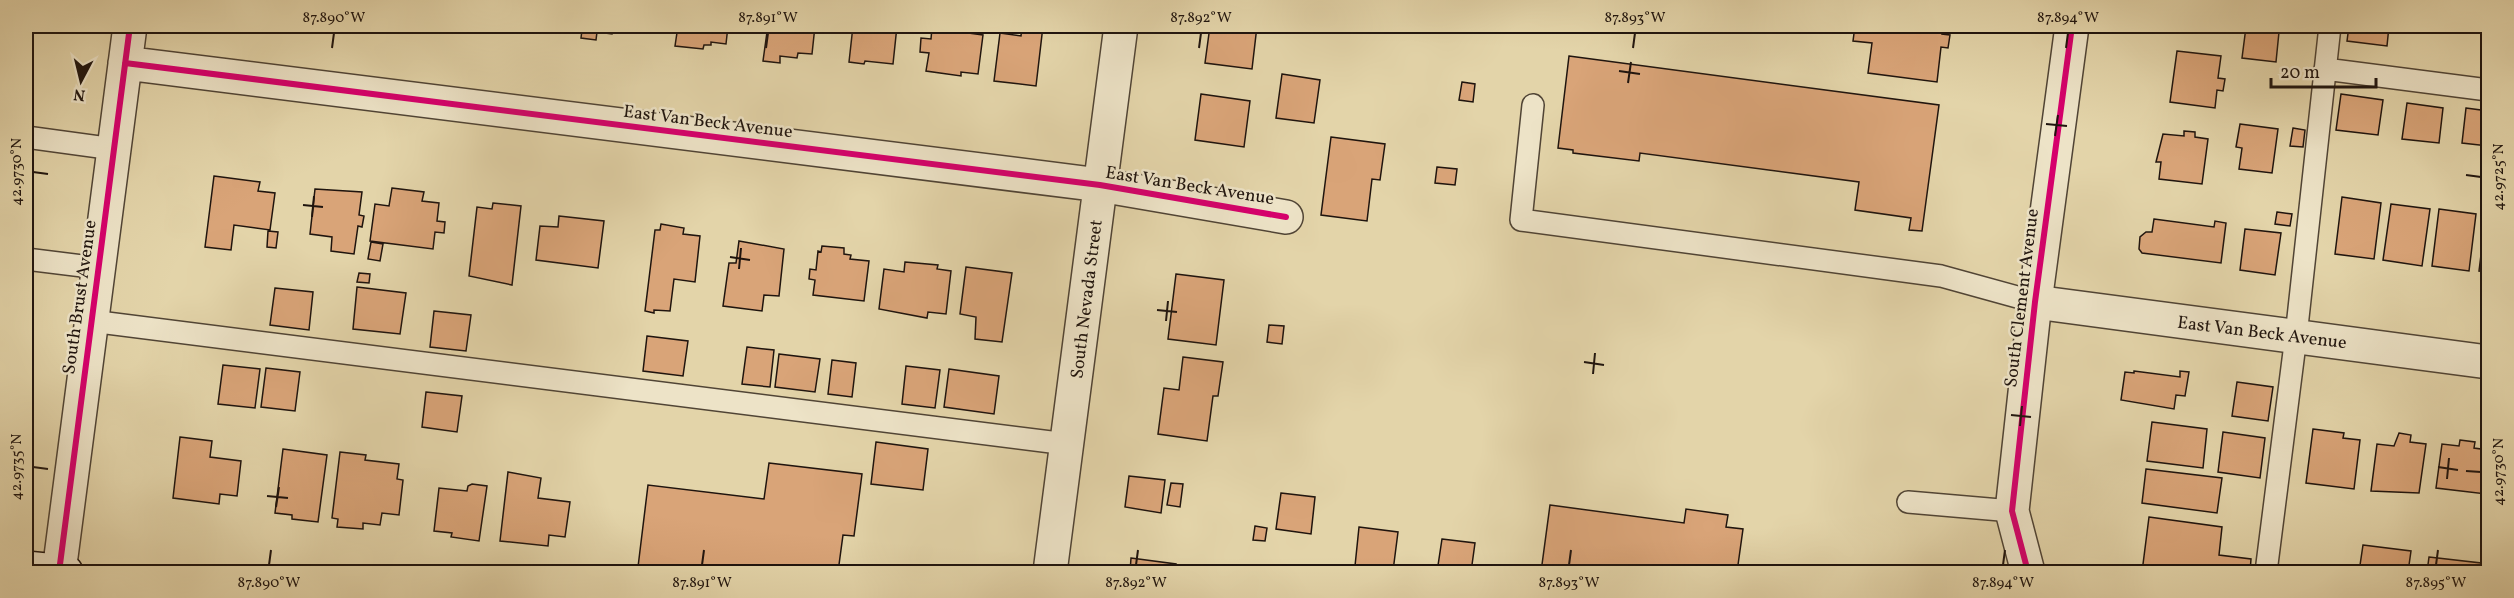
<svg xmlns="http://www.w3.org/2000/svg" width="2514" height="598" font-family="Vollkorn,serif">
	<rect width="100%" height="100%" fill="#e3d4a9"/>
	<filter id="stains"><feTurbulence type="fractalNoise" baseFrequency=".00333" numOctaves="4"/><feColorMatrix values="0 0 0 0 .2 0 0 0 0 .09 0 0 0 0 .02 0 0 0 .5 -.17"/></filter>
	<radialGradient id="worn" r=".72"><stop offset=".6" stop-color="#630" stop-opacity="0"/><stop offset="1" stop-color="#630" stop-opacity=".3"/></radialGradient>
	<path fill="#d9a478" stroke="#1f140e" stroke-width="1.5" d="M566 26H613L612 34 597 32 596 40 581 38 582 30 565 28Z
		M678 26H728L726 44 711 42V45H704L703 49 675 46Z
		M758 26H815L812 54 798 53 797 58 780 56V63L763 61 767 32 757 31Z
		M853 26H897L893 64 865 61 864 64 849 62Z
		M1022 26H1043L1036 86 994 81 1000 33 1021 36Z
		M1210 26H1257L1252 69 1205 63Z
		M1297 26H1331V31Z
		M1855 26H1906L1943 30 1942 34 1950 35 1948 48 1941 47 1937 82 1868 73 1872 43 1853 41Z
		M2349 26H2389L2387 46 2347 41Z
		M2246 27 2279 32 2276 62 2242 58Z
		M932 28 983 35 978 74 961 72V76L926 71 929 53 920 52 921 38 931 39Z
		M2177 51 2221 56 2218 78 2225 79 2223 91 2217 90 2215 108 2170 102Z
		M1569 56 1939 105 1922 231 1909 230 1911 218 1855 210 1859 182 1640 153 1639 161 1573 153V150L1558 148Z
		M1282 74 1320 80 1314 123 1276 118Z
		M1462 82 1475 84 1473 102 1459 100Z
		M1201 94 1250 101 1244 147 1195 140Z
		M2341 94 2383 100 2378 135 2336 130Z
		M2407 103 2443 108 2439 143 2402 139Z
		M2466 108 2488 111V146L2462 143Z
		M2240 124 2278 129 2272 173 2239 169 2242 148 2236 147Z
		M2293 128 2305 130 2303 147 2290 146Z
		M2184 131 2195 132V137L2208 139 2202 184 2159 179 2161 162H2156L2163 134 2184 136Z
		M1331 137 1385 144 1380 180 1372 179 1367 221 1321 215Z
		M1437 167 1457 169 1455 185 1435 183Z
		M214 176 260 182 258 191 275 193 270 230 234 225 231 250 205 247Z
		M392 188 424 192 422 201 439 203 437 221 445 222 444 233 435 232 433 249 370 241 375 204 389 206Z
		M315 189 362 192 359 215 364 216 362 227 358 226 354 254 331 251 332 237 310 234Z
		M2342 197 2381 203 2374 259 2335 254Z
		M493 203 521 206 512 285 469 276 477 207 492 209Z
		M2391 204 2430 209 2422 266 2383 260Z
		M2439 209 2476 214 2469 271 2432 266Z
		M2277 212 2292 214 2290 226 2275 224Z
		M2486 214 2488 215V272L2479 271Z
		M559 216 604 221 598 268 536 260 540 226 558 227Z
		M2154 219 2214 227 2215 221 2226 223 2221 263 2142 253 2139 249 2140 237 2146 232H2152Z
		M661 224 684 228 683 234 700 236 695 282 674 279 670 311 654 310V313L645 311 655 230H660Z
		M2245 229 2281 233 2275 275 2240 270Z
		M268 231 278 232 276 248 267 247Z
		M739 241 784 249 779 296 764 295 762 311 723 306 729 263H736Z
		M371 242 383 244 380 261 368 259Z
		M822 246 844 248V254L851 255 850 259 869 261 864 301 813 295 815 280 809 279 810 269 816 270 818 251 821 252Z
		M905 262 938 265 937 269 951 271 946 314 928 312 927 318 879 309 884 269 904 272Z
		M966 267 1012 273 1002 342 975 339 976 317 960 314Z
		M359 273 370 274 369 283 357 282Z
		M1176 274 1224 280 1216 345 1168 339Z
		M357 287 406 293 400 334 353 329Z
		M275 288 313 292 309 330 270 325Z
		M434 311 471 315 466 351 430 347Z
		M1269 325 1284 326 1282 344 1267 342Z
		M647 336 688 341 683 376 643 371Z
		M747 347 774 350 770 387 742 384Z
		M779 354 820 359 815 392 775 387Z
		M1183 357 1223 362 1218 396H1213L1207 441 1158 434 1164 388 1179 390Z
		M832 360 856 363 852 397 828 394Z
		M223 365 260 369 255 408 218 404Z
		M906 366 940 370 935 408 902 404Z
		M266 368 300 372 295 411 261 407Z
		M949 369 999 376 994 414 944 407Z
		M2134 371 2180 377V371L2189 372 2185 396 2176 395 2174 409 2121 400 2125 372 2134 373Z
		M2237 382 2273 387 2268 421 2232 416Z
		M426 392 462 396 457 432 422 427Z
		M2152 422 2207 429 2203 468 2147 461Z
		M2313 429 2344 433 2343 438 2360 440 2354 489 2306 483Z
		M2223 432 2265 438 2260 478 2218 472Z
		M2399 433 2411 435 2410 442 2426 444 2419 493 2371 491 2377 444 2394 446Z
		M180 437 212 441 210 457 241 461 237 496 220 494 219 504 173 498Z
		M2460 440 2475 442 2474 448 2488 450 2486 494 2436 488 2442 444 2459 446Z
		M876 442 928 449 923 490 871 484Z
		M283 449 327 455 318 522 292 519V515L275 513Z
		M340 452 366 455 365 460 399 464 397 479 403 480 399 515 382 513 380 525 363 523V529L337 527 338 519 332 518Z
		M769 463 862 474 854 536 843 535 838 572H681L638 567 648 485 764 499Z
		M2146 469 2222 478 2217 513 2142 503Z
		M508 472 541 478 538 498 570 502 565 537 549 535 548 546 500 541Z
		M1129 476 1165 480 1161 513 1125 507Z
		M1171 483 1183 484 1180 507 1167 505Z
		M472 484 487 486 479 541 451 537 452 533 434 531 439 488 467 491 468 486Z
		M1281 493 1315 497 1311 534 1276 529Z
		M1550 505 1684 523 1686 509 1728 515 1726 527 1743 529 1737 572H1541Z
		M2149 517 2222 527 2219 555 2251 559 2250 572H2142Z
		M1255 526 1267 528 1265 541 1253 540Z
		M1359 527 1398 532 1393 571 1355 566Z
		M1442 539 1475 543 1471 572H1437Z
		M2363 545 2411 551 2408 572H2359Z
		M2429 557 2481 563 2479 572H2427Z
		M1131 558 1176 564 1175 572H1130Z"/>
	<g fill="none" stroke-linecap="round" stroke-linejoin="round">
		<g stroke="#504435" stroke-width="24">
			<path id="service" d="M2325 69 2488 90
				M1533 105 1521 220 1941 276 2035 302
				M26 137 114 149
				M26 259 99 268
				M91 321 1067 444
				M1908 502 2012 511
				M2266 572 2296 336 2330 26"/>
		</g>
		<g stroke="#504435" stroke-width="36">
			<path id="minor" d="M125 63 1100 185 1286 217
				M2035 302 2488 362
				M59 572 130 26
				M1050 572 1121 26"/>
		</g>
		<g stroke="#504435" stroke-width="36">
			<path id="tertiary" d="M2028 572 2012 511 2035 302 2072 26"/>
		</g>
		<g stroke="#1f140e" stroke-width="36">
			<path id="secondary" d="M26 568 66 572"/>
		</g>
		<use href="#service" stroke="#ede3c7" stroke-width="21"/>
		<use href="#minor" stroke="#ede3c7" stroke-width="33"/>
		<use href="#tertiary" stroke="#ede3c7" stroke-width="33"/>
		<use href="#secondary" stroke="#ede3c7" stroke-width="33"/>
		<g stroke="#ede3c7" stroke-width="10">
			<path id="cycleway" d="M125 63 1100 185 1286 217
				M59 572 130 26
				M2028 572 2012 511 2035 302 2072 26"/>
		</g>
		<use href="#cycleway" stroke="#d6006c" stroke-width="6"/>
	</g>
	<path fill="none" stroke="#1f140e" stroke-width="2" d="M332 48 334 33M766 48 768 33M1199 48 1201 33M1633 48 1635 33M2066 48 2068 33M1619 71 1640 74M1628 83 1631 62M2046 124 2067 126M2055 136 2058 115M33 172 48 174M2466 175 2481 177M303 205 323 207M312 217 314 196M730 257 750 260M739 269 741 248M1157 310 1177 312M1166 321 1168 301M1584 362 1604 365M1593 374 1595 353M2011 415 2031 417M2020 426 2022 406M33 467 48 469M2438 467 2458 470M2466 471 2481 472M2447 479 2449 458M267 496 288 498M276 507 279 487M269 565 271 550M702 565 704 550M1136 565 1138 550M1569 565 1571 550M2003 565 2005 550M2436 565 2438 550"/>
	<g text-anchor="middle" stroke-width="5" stroke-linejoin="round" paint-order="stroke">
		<g font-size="18" fill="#1f140e" stroke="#ede3c7">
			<text transform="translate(708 121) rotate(7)" y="6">East Van Beck Avenue</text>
			<text transform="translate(1190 185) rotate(9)" y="6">East Van Beck Avenue</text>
			<text transform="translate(79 297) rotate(-82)" y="6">South Brust Avenue</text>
			<text transform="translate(2021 298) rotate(-83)" y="6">South Clement Avenue</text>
			<text transform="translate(1086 299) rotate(-83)" y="6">South Nevada Street</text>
			<text transform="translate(2262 332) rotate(7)" y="6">East Van Beck Avenue</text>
		</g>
	</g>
	<rect width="2514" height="598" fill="none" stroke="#e3d4a9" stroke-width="66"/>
	<g transform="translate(81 81) rotate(187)" stroke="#ede3c7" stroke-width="4.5" paint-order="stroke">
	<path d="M0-4.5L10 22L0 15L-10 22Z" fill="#1f140e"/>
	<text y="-9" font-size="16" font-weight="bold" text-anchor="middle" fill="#1f140e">N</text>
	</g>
	<path d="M2271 78v9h105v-9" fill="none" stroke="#1f140e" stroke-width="3"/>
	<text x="2280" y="78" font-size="18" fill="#1f140e" stroke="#ede3c7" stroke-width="4.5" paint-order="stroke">20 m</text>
	<rect x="33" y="33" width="2448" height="532" fill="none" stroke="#1f140e" stroke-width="2"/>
	<g font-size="15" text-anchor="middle" fill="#1f140e">
		<text x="334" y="22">87.890°W</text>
		<text x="768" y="22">87.891°W</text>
		<text x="1201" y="22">87.892°W</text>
		<text x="1635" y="22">87.893°W</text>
		<text x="2068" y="22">87.894°W</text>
		<text transform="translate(16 172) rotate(-90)" y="5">42.9730°N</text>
		<text transform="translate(2498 177) rotate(-90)" y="5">42.9725°N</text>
		<text transform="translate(16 467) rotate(-90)" y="5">42.9735°N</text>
		<text transform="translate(2498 472) rotate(-90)" y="5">42.9730°N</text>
		<text x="269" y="587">87.890°W</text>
		<text x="702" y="587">87.891°W</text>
		<text x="1136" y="587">87.892°W</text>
		<text x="1569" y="587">87.893°W</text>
		<text x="2003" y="587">87.894°W</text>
		<text x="2436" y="587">87.895°W</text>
	</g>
	<rect width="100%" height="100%" filter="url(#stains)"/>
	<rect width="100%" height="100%" fill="url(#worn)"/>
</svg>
